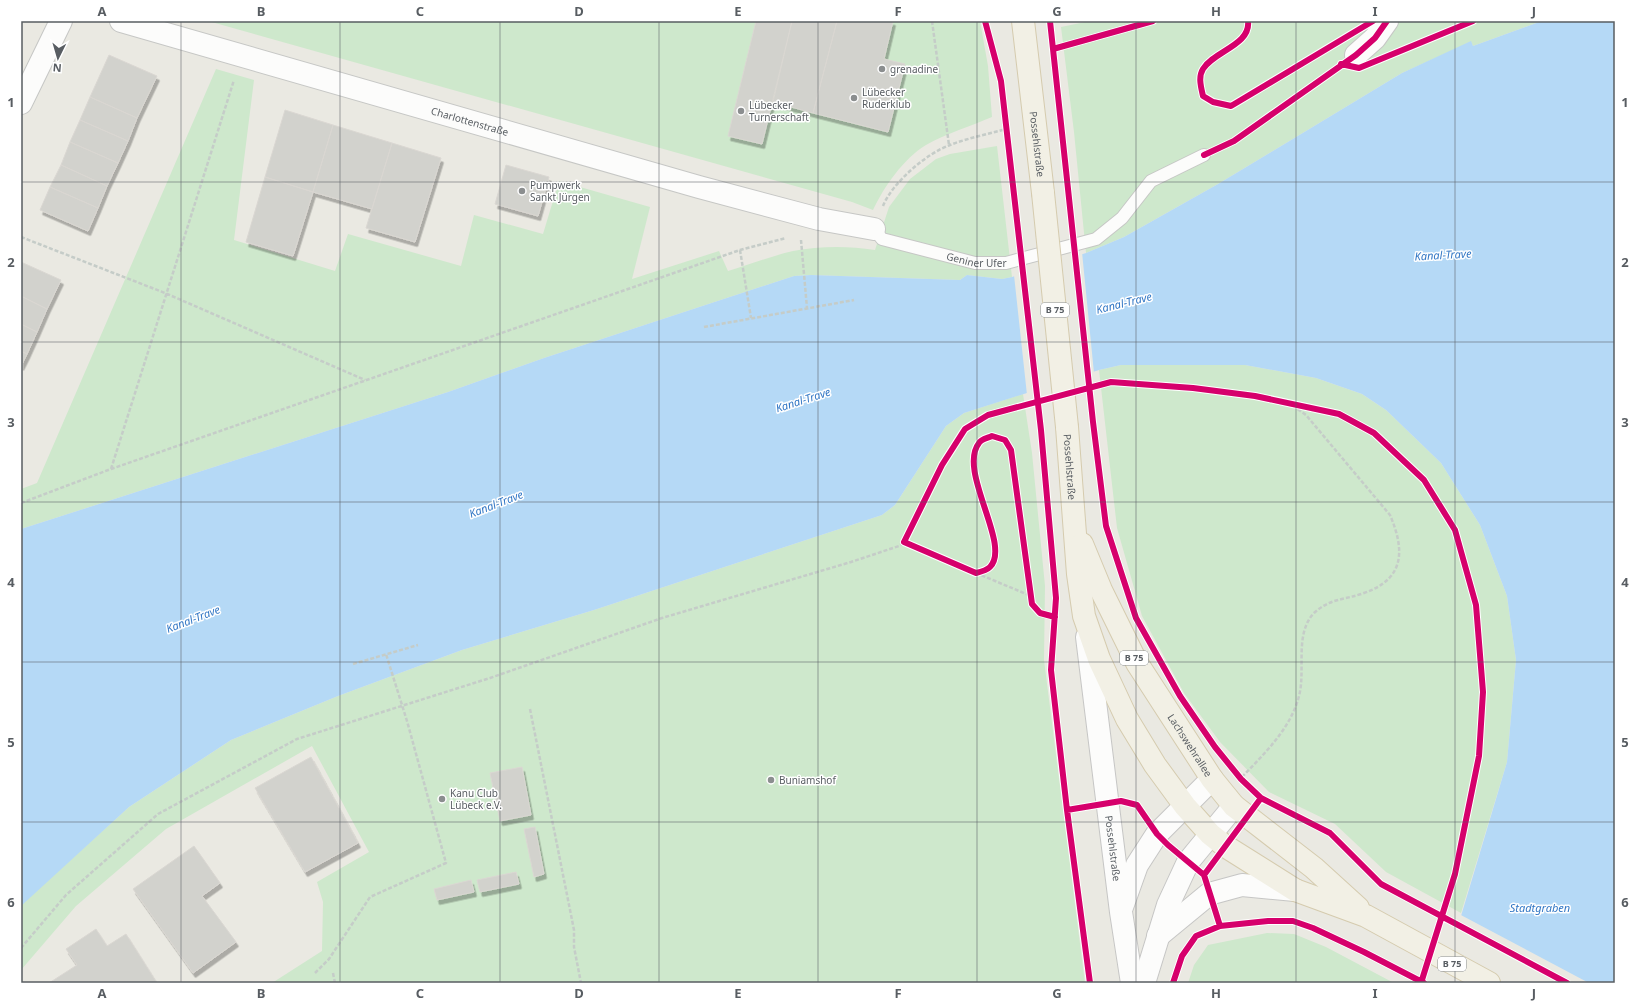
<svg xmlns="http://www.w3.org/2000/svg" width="1636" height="1004" font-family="'Noto Sans',sans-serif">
	<defs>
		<filter id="shadow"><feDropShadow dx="2.5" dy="4.5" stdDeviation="0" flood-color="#0004"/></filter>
	</defs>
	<rect width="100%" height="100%" fill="#eae9e2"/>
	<path fill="#cee8cc" d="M208 21H980L988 66 992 117C971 126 945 134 926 145 903 159 884 187 873 210L852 202Z
		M1090 21H1542L1473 46 1471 42 1402 73 1218 184 1124 237 1086 253 1074 132 1061 27Z
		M216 69 254 80 234 240 335 271 348 234 461 266 474 215 543 234 559 181 650 207 632 279 719 251 728 271C749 265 771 256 793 251 820 246 848 246 875 250L889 207 910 179 936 159 950 154 997 146 1012 277 1002 279 967 275 960 280 811 275 794 276 544 358 448 392 21 529V489L37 483Z
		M1121 365H1245L1316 378 1362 394 1386 410 1441 463 1480 525 1507 596 1516 660 1507 762 1461 913 1386 872 1335 824 1269 792 1220 742 1184 693 1142 616 1117 528 1099 370Z
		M1023 394 1032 453 1045 586 1044 660 1085 983H272L322 951 323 902 317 882 369 852 312 746 166 829 76 906 21 970V906L24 902 129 807 231 740 338 696 462 650 594 610 882 515 895 505 946 426 964 413Z
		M1267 933 1294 934 1326 947 1394 983H1188L1194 965 1208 945Z"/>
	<path fill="#b5d9f6" d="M1542 21H1615V983H1441L1507 762 1516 660 1507 596 1480 525 1441 463 1386 410 1362 394 1316 378 1245 365H1121L1099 370 964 413 946 426 895 505 882 515 594 610 462 650 338 696 231 740 129 807 21 906V529L448 392 544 358 794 276 811 275 960 280 967 275 1002 279 1012 277 1086 253 1124 237 1218 184 1402 73 1471 41 1473 46Z"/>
	<path fill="#eae9e2" d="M1082 252 1094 373 1027 395 1014 275Z
		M1459 914 1589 983H1439Z"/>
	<path fill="#d2d2cd" stroke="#dad7d2" filter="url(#shadow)" d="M756 21H792L762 144 728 136Z
		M792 21H837L813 113 773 102Z
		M837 21H893L884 59 905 64 888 132 813 113Z
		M109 55 157 76 137 118 90 97Z
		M90 97 137 118 128 141 80 120Z
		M285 110 333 125 313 192 265 177Z
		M80 120 128 141 118 163 70 142Z
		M333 125 392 143 372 209 313 192Z
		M70 142 118 163 107 186 61 165Z
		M392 143 441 158 415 242 366 228Z
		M61 165 107 186 98 208 50 187Z
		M506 165 549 177 538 216 495 204Z
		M265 177 313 192 293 256 246 242Z
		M50 187 98 208 88 231 40 210Z
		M21 262 61 280 47 309 21 296Z
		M21 296 47 309 37 332 21 324Z
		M21 324 37 332 27 354 21 351Z
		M21 351 27 354 21 366Z
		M311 757 358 843 305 872 255 788Z
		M522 767 531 815 500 821 490 773Z
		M535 827 544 874 534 877 524 829Z
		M194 846 220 883 202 896 236 942 193 973 133 889Z
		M516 872 519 884 480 892 477 880Z
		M471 880 474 892 437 900 434 889Z
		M96 929 107 946 126 934 157 983H49L77 965 66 949Z"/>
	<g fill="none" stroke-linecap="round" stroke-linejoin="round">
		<g stroke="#c6c7c5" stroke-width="14">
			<g id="lane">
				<path id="s1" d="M874 229 882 239 975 263H1006L1096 239 1122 218 1151 181 1204 155"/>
			</g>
		</g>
		<g stroke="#c6c7c5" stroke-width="24">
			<g id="street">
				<path id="s2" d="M121 21 699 187 819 219 874 229"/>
				<path d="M1356 55 1375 38 1387 21"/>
				<path d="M21 103 61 21"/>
			</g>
		</g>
		<g stroke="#c6c6c5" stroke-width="24">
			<g id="secondary">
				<path id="s3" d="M1087 637 1121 912 1132 983"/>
				<path d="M1122 907 1137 865 1157 834 1212 779"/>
				<path d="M1158 936 1209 894 1242 885 1295 890"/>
				<path d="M1144 983 1168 905 1188 862 1234 806"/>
			</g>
		</g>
		<g stroke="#d5cbae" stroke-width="24">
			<g id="primary">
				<path id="s4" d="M1023 21 1043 193"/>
				<path id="s5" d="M1067 427 1078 574 1084 616 1099 659 1127 719 1155 765 1185 806 1210 834 1225 846 1295 890 1366 916 1489 983"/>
				<path id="s6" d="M1082 544 1101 590 1137 663 1212 779 1234 806 1314 868 1358 908"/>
			</g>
		</g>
		<path stroke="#c5ccc8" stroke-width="2.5" stroke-dasharray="4 2" stroke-linecap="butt" d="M932 21 949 145
			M1248 21C1251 45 1214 51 1203 69 1198 77 1201 87 1203 96L1213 102 1231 106 1333 45
			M1053 49 1153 21
			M883 206C892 183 927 153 950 145 968 138 988 134 1006 129
			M21 237 165 293 365 380
			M801 240 807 308
			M740 250 751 318
			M704 327 854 300
			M111 469 234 80
			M21 503 111 469 740 250 786 238
			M976 573 1031 596
			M353 664 418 645
			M530 709 574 930V947L581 983
			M1242 777C1265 753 1291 728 1299 696 1306 670 1294 634 1314 613 1330 598 1345 600 1364 593 1405 579 1405 550 1390 515L1306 415 1289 403
			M21 948 66 895 158 814 297 739 490 678 662 618 851 562 899 546 904 542
			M315 973 329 959 370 897 446 863 407 721 386 654
			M333 973 335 983"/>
		<use href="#lane" stroke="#fcfcfb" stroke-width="12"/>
		<use href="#street" stroke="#fcfcfb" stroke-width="22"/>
		<use href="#secondary" stroke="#fcfcfb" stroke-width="22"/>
		<use href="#primary" stroke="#f2f0e5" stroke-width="22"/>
		<g stroke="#d5cbae" stroke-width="24" stroke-linecap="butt">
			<path id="primary-bridge" d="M1043 193 1067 427"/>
		</g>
		<path stroke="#c5ccc8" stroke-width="2.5" stroke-dasharray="4 2" stroke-linecap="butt" d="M1015 194 1028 317"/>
		<use href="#primary-bridge" stroke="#f2f0e5" stroke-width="22"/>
		<g stroke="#fff" stroke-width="8">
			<path id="cycleway" d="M985 21 1001 81 1041 430 1056 598 1051 670 1067 810 1090 983
				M1050 21 1093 422 1106 526 1136 618 1180 696 1215 747 1241 779 1261 798 1330 833 1381 884 1567 983
				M1248 21C1251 45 1214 51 1203 69 1198 77 1201 87 1203 96L1213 102 1231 106 1373 21
				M1053 49 1153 21
				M1341 64 1359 68 1473 21
				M1204 155 1234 141 1356 55 1375 38 1387 21
				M1055 617 1040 613 1032 604 1011 450 1005 440 992 436C988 438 981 439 979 443 957 471 1012 545 990 567 987 570 980 572 976 573L904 542 942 465 965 429 988 415 1111 382 1193 388 1255 396 1339 414 1374 433 1424 480 1455 530 1476 605 1483 692 1479 756 1455 874 1421 983
				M1067 810 1121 801 1137 805 1157 834 1168 845 1204 875
				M1220 926 1204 875 1261 798
				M1173 983 1182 956 1196 936 1220 926 1268 921H1293L1313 928 1364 952 1424 983"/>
		</g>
		<use href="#cycleway" stroke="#d6006c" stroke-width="6"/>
	</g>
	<path fill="none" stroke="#585d62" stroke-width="1" stroke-opacity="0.55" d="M181 21V983M340 21V983M500 21V983M659 21V983M818 21V983M977 21V983M1136 21V983M1296 21V983M1455 21V983M21 182H1615M21 342H1615M21 502H1615M21 662H1615M21 822H1615"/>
	<g fill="#8b8e8f" stroke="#fff" stroke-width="1.5">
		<circle cx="882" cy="69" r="4"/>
		<circle cx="854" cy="98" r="4"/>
		<circle cx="741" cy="111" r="4"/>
		<circle cx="522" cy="191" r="4"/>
		<circle cx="771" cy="780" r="4"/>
		<circle cx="442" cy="799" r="4"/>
	</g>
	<g text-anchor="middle" stroke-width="3" stroke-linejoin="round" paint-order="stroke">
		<g fill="#fff" stroke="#8a8e91" stroke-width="1">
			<rect x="1041" y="303" width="28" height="14" rx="3"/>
			<rect x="1120" y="651" width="28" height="14" rx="3"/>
			<rect x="1438" y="957" width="28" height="14" rx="3"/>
		</g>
		<g font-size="9" font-weight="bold" fill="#585d62">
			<text x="1055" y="313">B 75</text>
			<text x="1134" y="661">B 75</text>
			<text x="1452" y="967">B 75</text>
		</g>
		<g font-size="10" fill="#585d62" stroke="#fff" text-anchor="start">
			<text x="890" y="73">grenadine</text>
			<text x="862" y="96">Lübecker<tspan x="862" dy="12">Ruderklub</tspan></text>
			<text x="749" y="109">Lübecker<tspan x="749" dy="12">Turnerschaft</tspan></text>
			<text x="530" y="189">Pumpwerk<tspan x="530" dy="12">Sankt Jürgen</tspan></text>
			<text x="779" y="784">Buniamshof</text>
			<text x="450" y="797">Kanu Club<tspan x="450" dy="12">Lübeck e.V.</tspan></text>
		</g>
		<g font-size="10" fill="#585d62" stroke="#fff">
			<text dy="4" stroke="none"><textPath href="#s2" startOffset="363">Charlottenstraße</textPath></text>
			<text dy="4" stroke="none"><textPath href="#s4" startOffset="124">Possehlstraße</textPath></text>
			<text dy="4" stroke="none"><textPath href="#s1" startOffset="110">Geniner Ufer</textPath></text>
			<text dy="4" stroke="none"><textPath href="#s5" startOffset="40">Possehlstraße</textPath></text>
			<text dy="4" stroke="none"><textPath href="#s6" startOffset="229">Lachswehrallee</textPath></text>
			<text dy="4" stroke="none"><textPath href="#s3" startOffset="213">Possehlstraße</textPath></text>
		</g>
		<g font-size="11" font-style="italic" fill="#3277c5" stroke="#fff">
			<text transform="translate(1443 255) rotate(-3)" y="4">Kanal-Trave</text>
			<text transform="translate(1124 303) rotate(-14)" y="4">Kanal-Trave</text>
			<text transform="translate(803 400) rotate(-18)" y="4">Kanal-Trave</text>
			<text transform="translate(496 504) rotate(-21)" y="4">Kanal-Trave</text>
			<text transform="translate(193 619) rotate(-21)" y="4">Kanal-Trave</text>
			<text x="1540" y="912">Stadtgraben</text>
		</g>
	</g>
	<rect width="1636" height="1004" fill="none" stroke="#ffffff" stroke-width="44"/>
	<g transform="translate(58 58) rotate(185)" stroke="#ffffff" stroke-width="3" paint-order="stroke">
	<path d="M0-3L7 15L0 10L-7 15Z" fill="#585d62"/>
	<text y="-6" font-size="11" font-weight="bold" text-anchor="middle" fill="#585d62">N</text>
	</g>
	<rect x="22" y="22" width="1592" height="960" fill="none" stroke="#585d62" stroke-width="1.5"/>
	<g font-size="13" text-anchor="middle" font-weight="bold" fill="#585d62">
		<text x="102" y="16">A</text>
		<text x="261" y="16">B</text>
		<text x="420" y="16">C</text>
		<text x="579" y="16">D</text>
		<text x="738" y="16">E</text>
		<text x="898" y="16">F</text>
		<text x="1057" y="16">G</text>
		<text x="1216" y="16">H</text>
		<text x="1375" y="16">I</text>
		<text x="1534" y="16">J</text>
		<text x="11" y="107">1</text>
		<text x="1625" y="107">1</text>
		<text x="11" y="267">2</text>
		<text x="1625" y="267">2</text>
		<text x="11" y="427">3</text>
		<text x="1625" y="427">3</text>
		<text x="11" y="587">4</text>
		<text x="1625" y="587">4</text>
		<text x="11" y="747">5</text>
		<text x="1625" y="747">5</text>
		<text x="11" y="907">6</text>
		<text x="1625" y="907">6</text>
		<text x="102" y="998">A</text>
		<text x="261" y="998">B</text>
		<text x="420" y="998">C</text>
		<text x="579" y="998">D</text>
		<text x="738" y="998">E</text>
		<text x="898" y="998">F</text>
		<text x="1057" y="998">G</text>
		<text x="1216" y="998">H</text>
		<text x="1375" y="998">I</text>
		<text x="1534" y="998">J</text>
	</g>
</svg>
